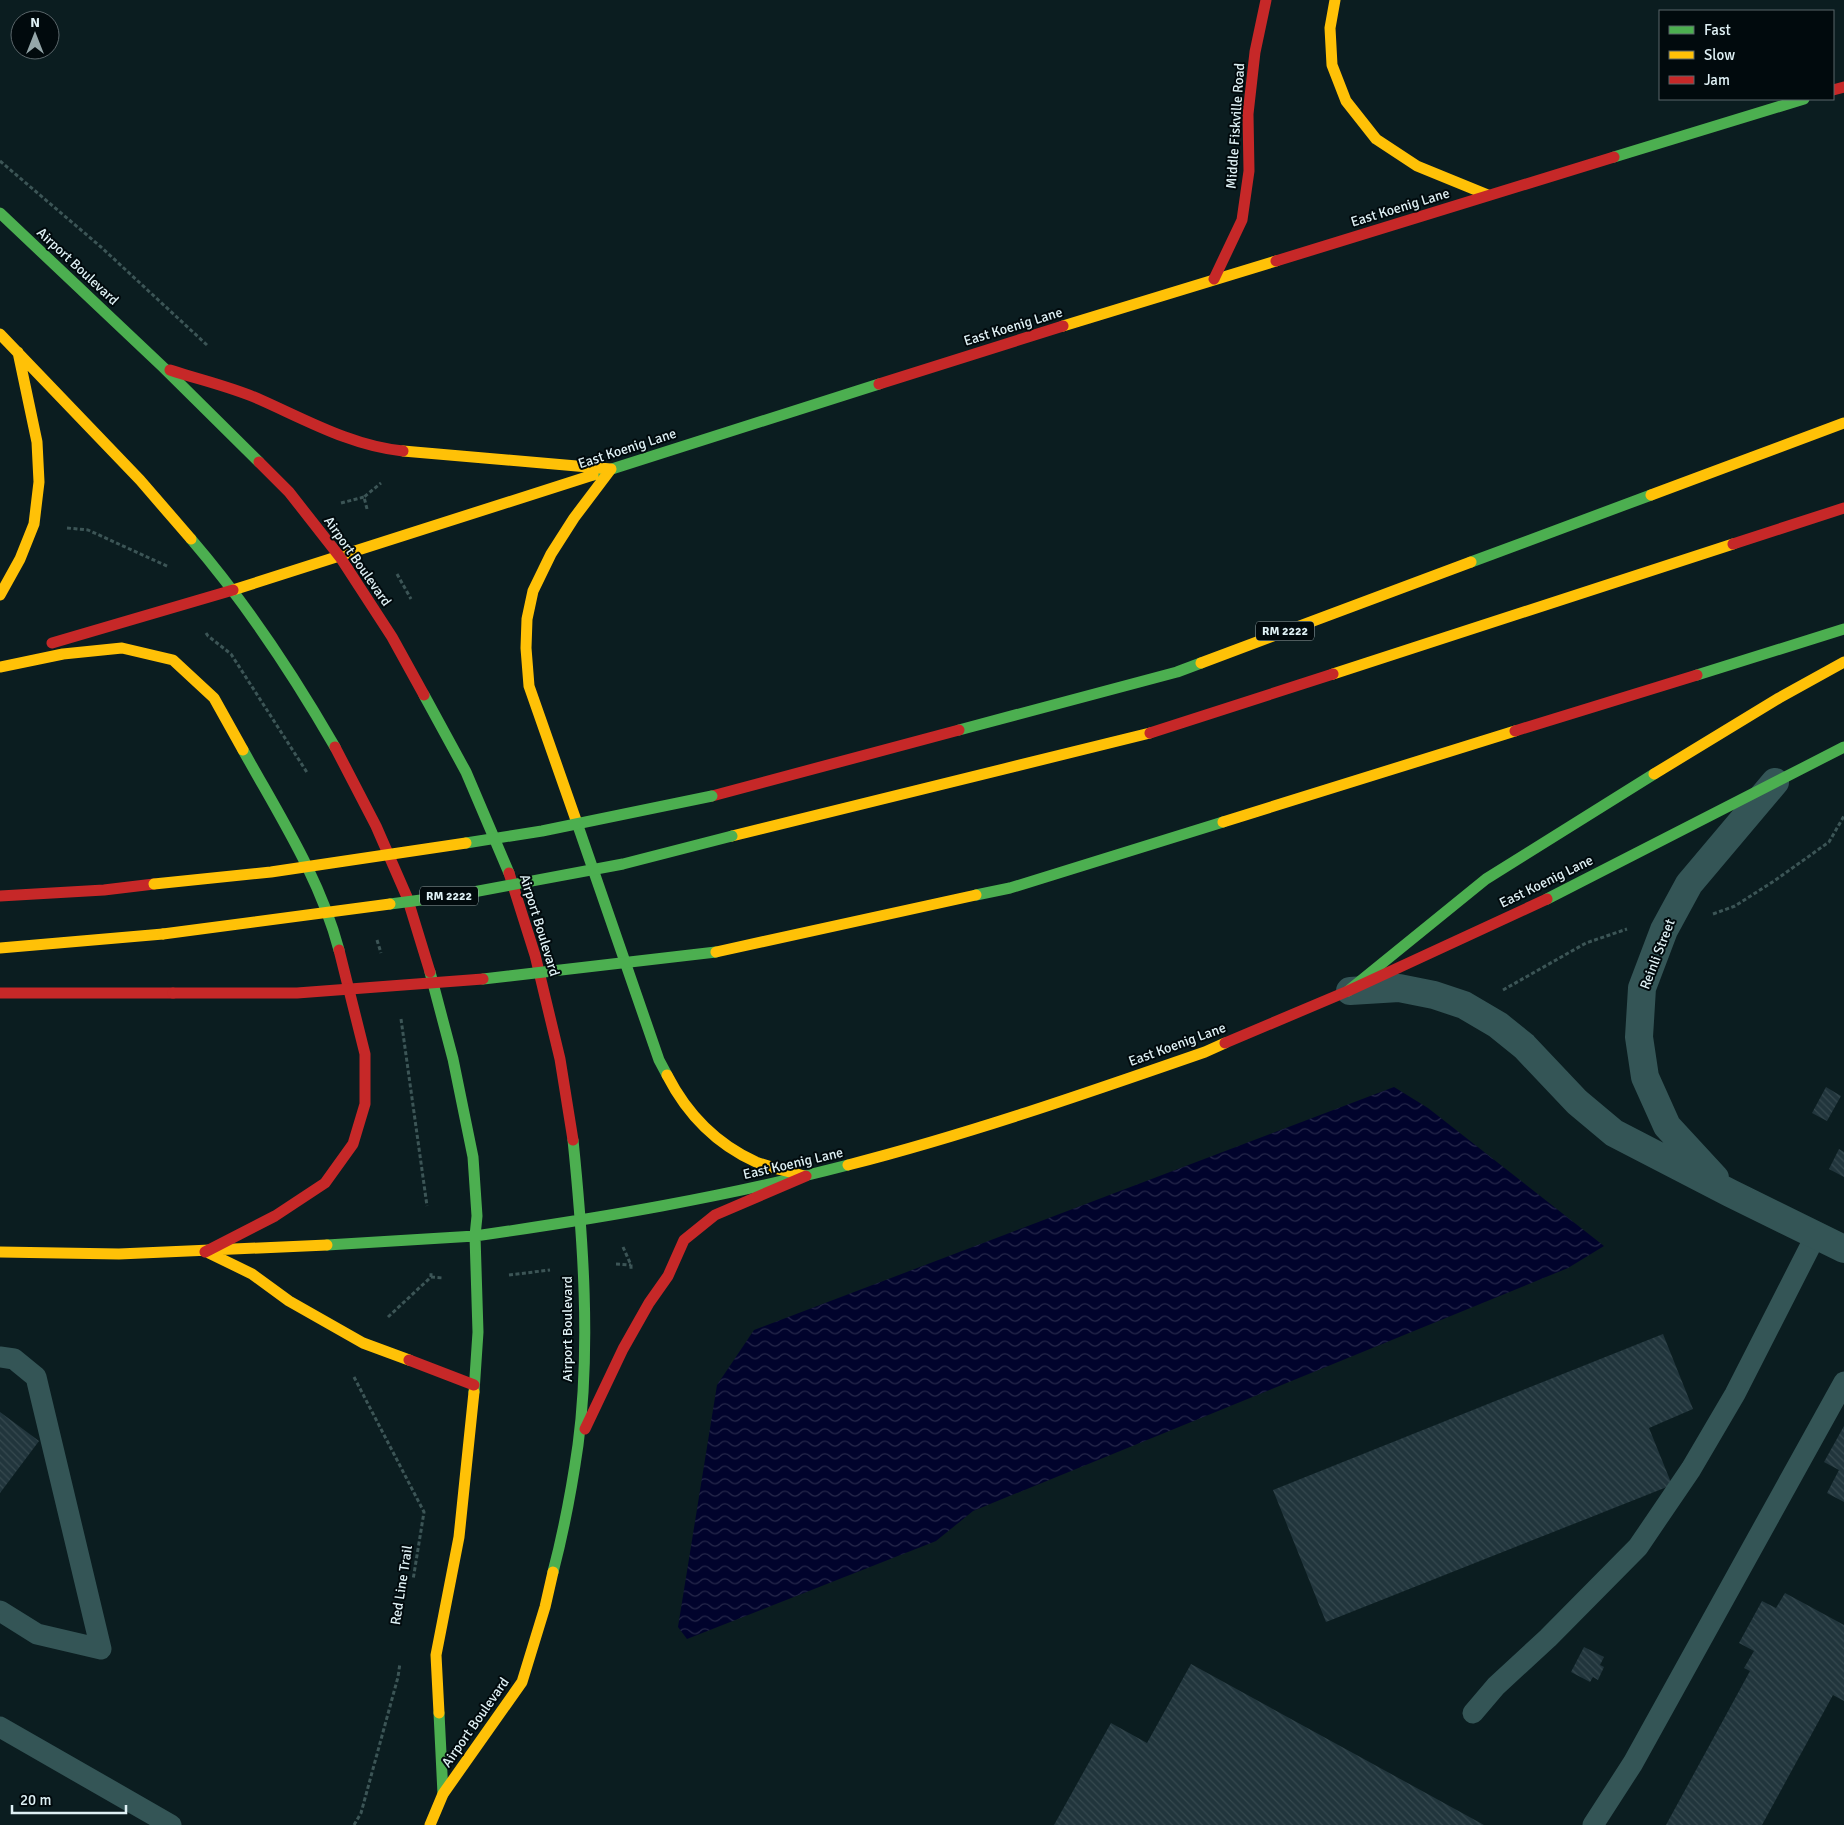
<svg xmlns="http://www.w3.org/2000/svg" width="1844" height="1825" font-family="Signika,sans-serif">
	<defs>
		<pattern id="water-waves" width="16" height="10" patternUnits="userSpaceOnUse" patternTransform="scale(1.25)"><rect width="16" height="10" fill="#01032c"/><path d="M0 5q4-4 8 0t8 0" fill="none" stroke="#26284b"/></pattern>
		<pattern id="building-back-hatch" width="6" height="6" patternUnits="userSpaceOnUse" patternTransform="scale(1.25)"><rect width="6" height="6" fill="#21353c"/><path d="M-1 5l2 2M0 0l6 6M5-1l2 2" fill="none" stroke="#36494f"/></pattern>
	</defs>
	<rect width="100%" height="100%" fill="#0b1d20"/>
	<path fill="url(#water-waves)" d="M1394 1087 1428 1108 1604 1246 1568 1268 973 1511 936 1541 687 1639 678 1627 717 1385 754 1330Z"/>
	<path fill="url(#building-back-hatch)" d="M1826 1087 1841 1096 1827 1121 1812 1113Z
		M1839 1149 1844 1152V1177L1829 1169Z
		M1663 1334 1693 1409 1649 1428 1672 1485 1326 1622 1273 1490Z
		M0 1412 39 1441 0 1493Z
		M1844 1426V1502L1827 1493 1839 1470 1824 1462Z
		M1785 1593 1844 1625V1701L1833 1695 1762 1825H1666L1750 1671 1744 1668 1754 1651 1739 1643 1762 1601 1776 1608Z
		M1584 1647 1604 1657 1600 1665 1604 1667 1598 1680 1593 1677 1590 1682 1571 1672Z
		M1191 1664 1484 1825H1054L1111 1723 1147 1743Z"/>
	<g fill="none" stroke-linecap="round" stroke-linejoin="round">
		<path stroke="#3c5556" stroke-width="3" stroke-dasharray="4 2.5" stroke-linecap="butt" d="M0 161 101 247 207 345
			M341 503 364 497
			M367 509 364 497 381 483
			M67 528 88 530 169 567
			M397 574 411 599
			M206 633 208 636 231 654 308 774
			M1713 914 1735 906 1774 881 1829 842 1844 816
			M377 940 381 953
			M1503 990 1586 943 1627 929
			M401 1019 427 1206
			M623 1247 631 1265V1269
			M616 1264 631 1265
			M509 1275 550 1270
			M431 1277 443 1278
			M388 1317 431 1277V1272
			M354 1377 424 1512 413 1580
			M354 1825 361 1813 398 1677 400 1663"/>
		<path stroke="#345556" stroke-width="21" d="M0 1357 14 1359 36 1377 101 1649 37 1634 0 1611
			M1473 1713 1496 1686 1548 1638 1638 1547 1691 1469 1735 1394 1816 1235
			M0 1727 171 1825
			M1593 1825 1633 1763 1844 1382"/>
		<path stroke="#345556" stroke-width="28" d="M1350 991 1399 988 1434 995 1464 1005 1498 1025 1524 1046 1577 1102 1614 1133 1730 1193 1844 1249
			M1715 1178 1667 1126 1645 1077 1639 1037 1642 988 1664 930 1689 884 1775 782"/>
		<path stroke="#4caf50" stroke-width="11" d="M1614 157 1804 99
			M0 213 164 368 259 462
			M593 475 879 384
			M191 539C246 603 293 674 335 747
			M1471 562 1651 495
			M424 695 466 772 509 873
			M959 730 1177 672 1201 663
			M243 750C279 815 320 878 339 950
			M577 823 659 1060 667 1075
			M1547 899 1844 747
			M430 972 453 1059 473 1157 477 1216 475 1236 478 1332 474 1392
			M1348 991 1486 879 1654 774
			M475 1236C601 1218 725 1197 848 1165
			M327 1245 475 1236
			M553 1572C564 1530 572 1487 578 1445 591 1348 583 1238 573 1140
			M439 1713 443 1794"/>
		<path stroke="#ffc107" stroke-width="11" d="M1335 0 1330 28 1332 65 1346 101 1376 139 1417 166 1488 195
			M1063 326 1276 261
			M0 334 140 480 191 539
			M403 451 611 469
			M1651 495 1844 423
			M233 590 593 475
			M0 595 20 559 34 524 39 482 37 442 18 352
			M1201 663 1471 562
			M0 667 63 654 122 648 173 660 214 698 243 750
			M1333 674 1733 544
			M1654 774 1779 698 1844 662
			M577 823 529 686 526 648 527 619 533 591 551 554 574 518 611 469
			M732 836 1150 733
			M0 948 163 934
			M667 1075C687 1114 716 1144 756 1162 771 1168 788 1171 804 1176
			M848 1165C969 1134 1087 1093 1205 1052L1225 1043
			M0 1252 119 1254 327 1245
			M209 1253 252 1274 289 1301 363 1343 409 1360
			M439 1713 436 1655 459 1537 474 1392
			M430 1825 443 1794 522 1682 545 1607 553 1572"/>
		<path stroke="#c62828" stroke-width="11" d="M1833 90 1844 87
			M1276 261 1614 157
			M1214 279 1242 220 1249 171 1248 114 1255 52 1266 0
			M170 370C200 380 232 387 261 400 306 420 352 446 403 451
			M879 384 1063 326
			M259 462 289 492 340 557 392 637 424 695
			M1733 544 1844 508
			M52 643 233 590
			M1150 733 1333 674
			M335 747 376 826 407 897 430 972
			M712 796 959 730
			M509 873 535 955 560 1059 573 1140
			M0 896 104 890 154 884
			M0 993H173
			M1225 1043 1348 991 1547 899
			M205 1252 275 1216 325 1183 353 1144 365 1104V1054L339 950
			M409 1360 474 1385
			M585 1429 623 1349 649 1303 668 1276 684 1240 715 1215 806 1176"/>
		<path stroke="#4caf50" stroke-width="11" d="M1697 675 1844 629
			M466 843 542 831 712 796
			M976 895 1010 888 1223 822
			M390 904 452 896 623 864 732 836
			M483 979 716 952"/>
		<path stroke="#ffc107" stroke-width="11" d="M1223 822 1515 731
			M154 884 271 872 466 843
			M163 934 390 904
			M716 952 976 895"/>
		<path stroke="#c62828" stroke-width="11" d="M1515 731 1697 675
			M173 993H297L483 979"/>
	</g>
	<g text-anchor="middle" stroke-width="4" stroke-linejoin="round" paint-order="stroke">
		<g fill="#010a0d" stroke="#9cacaf" stroke-width="1">
			<rect x="1256" y="621.5" width="58" height="19" rx="4"/>
			<rect x="420" y="886.5" width="58" height="19" rx="4"/>
		</g>
		<g font-size="12" font-weight="bold" fill="#dff1f5">
			<text x="1285" y="635">RM 2222</text>
			<text x="449" y="900">RM 2222</text>
		</g>
		<g font-size="14" fill="#dff1f5" stroke="#010a0d">
			<text transform="translate(1235 126) rotate(-86)" y="5">Middle Fiskville Road</text>
			<text transform="translate(1400 207) rotate(-17)" y="5">East Koenig Lane</text>
			<text transform="translate(78 266) rotate(43)" y="5">Airport Boulevard</text>
			<text transform="translate(1013 326) rotate(-17)" y="5">East Koenig Lane</text>
			<text transform="translate(627 448) rotate(-18)" y="5">East Koenig Lane</text>
			<text transform="translate(358 561) rotate(55)" y="5">Airport Boulevard</text>
			<text transform="translate(1546 881) rotate(-26)" y="5">East Koenig Lane</text>
			<text transform="translate(540 925) rotate(73)" y="5">Airport Boulevard</text>
			<text transform="translate(1657 954) rotate(-69)" y="5">Reinli Street</text>
			<text transform="translate(1177 1044) rotate(-20)" y="5">East Koenig Lane</text>
			<text transform="translate(793 1163) rotate(-13)" y="5">East Koenig Lane</text>
			<text transform="translate(567 1329) rotate(-90)" y="5">Airport Boulevard</text>
			<text transform="translate(401 1585) rotate(-81)" y="5">Red Line Trail</text>
			<text transform="translate(475 1722) rotate(-55)" y="5">Airport Boulevard</text>
		</g>
	</g>
	<rect x="1659" y="10" width="175" height="90" fill="#010a0d" stroke="#5a666a"/>
	<rect x="1669" y="26" width="25" height="8" fill="#4caf50" stroke="#5a666a"/>
	<text x="1704" y="35" font-size="15" fill="#dff1f5">Fast</text>
	<rect x="1669" y="51" width="25" height="8" fill="#ffc107" stroke="#5a666a"/>
	<text x="1704" y="60" font-size="15" fill="#dff1f5">Slow</text>
	<rect x="1669" y="76" width="25" height="8" fill="#c62828" stroke="#5a666a"/>
	<text x="1704" y="85" font-size="15" fill="#dff1f5">Jam</text>
	<g transform="translate(35 35)"><circle r="24" fill="#010a0d" stroke="#5a666a"/>
	<path d="M0-4L9 19L0 12L-9 19Z" fill="#95a7aa"/>
	<text y="-8" font-size="14" font-weight="bold" text-anchor="middle" fill="#dff1f5">N</text>
	</g>
	<path d="M12 1805v8h114v-8" fill="none" stroke="#dff1f5" stroke-width="2.5"/>
	<text x="20" y="1805" font-size="15" fill="#dff1f5" stroke="#010a0d" stroke-width="4" paint-order="stroke">20 m</text>
</svg>
